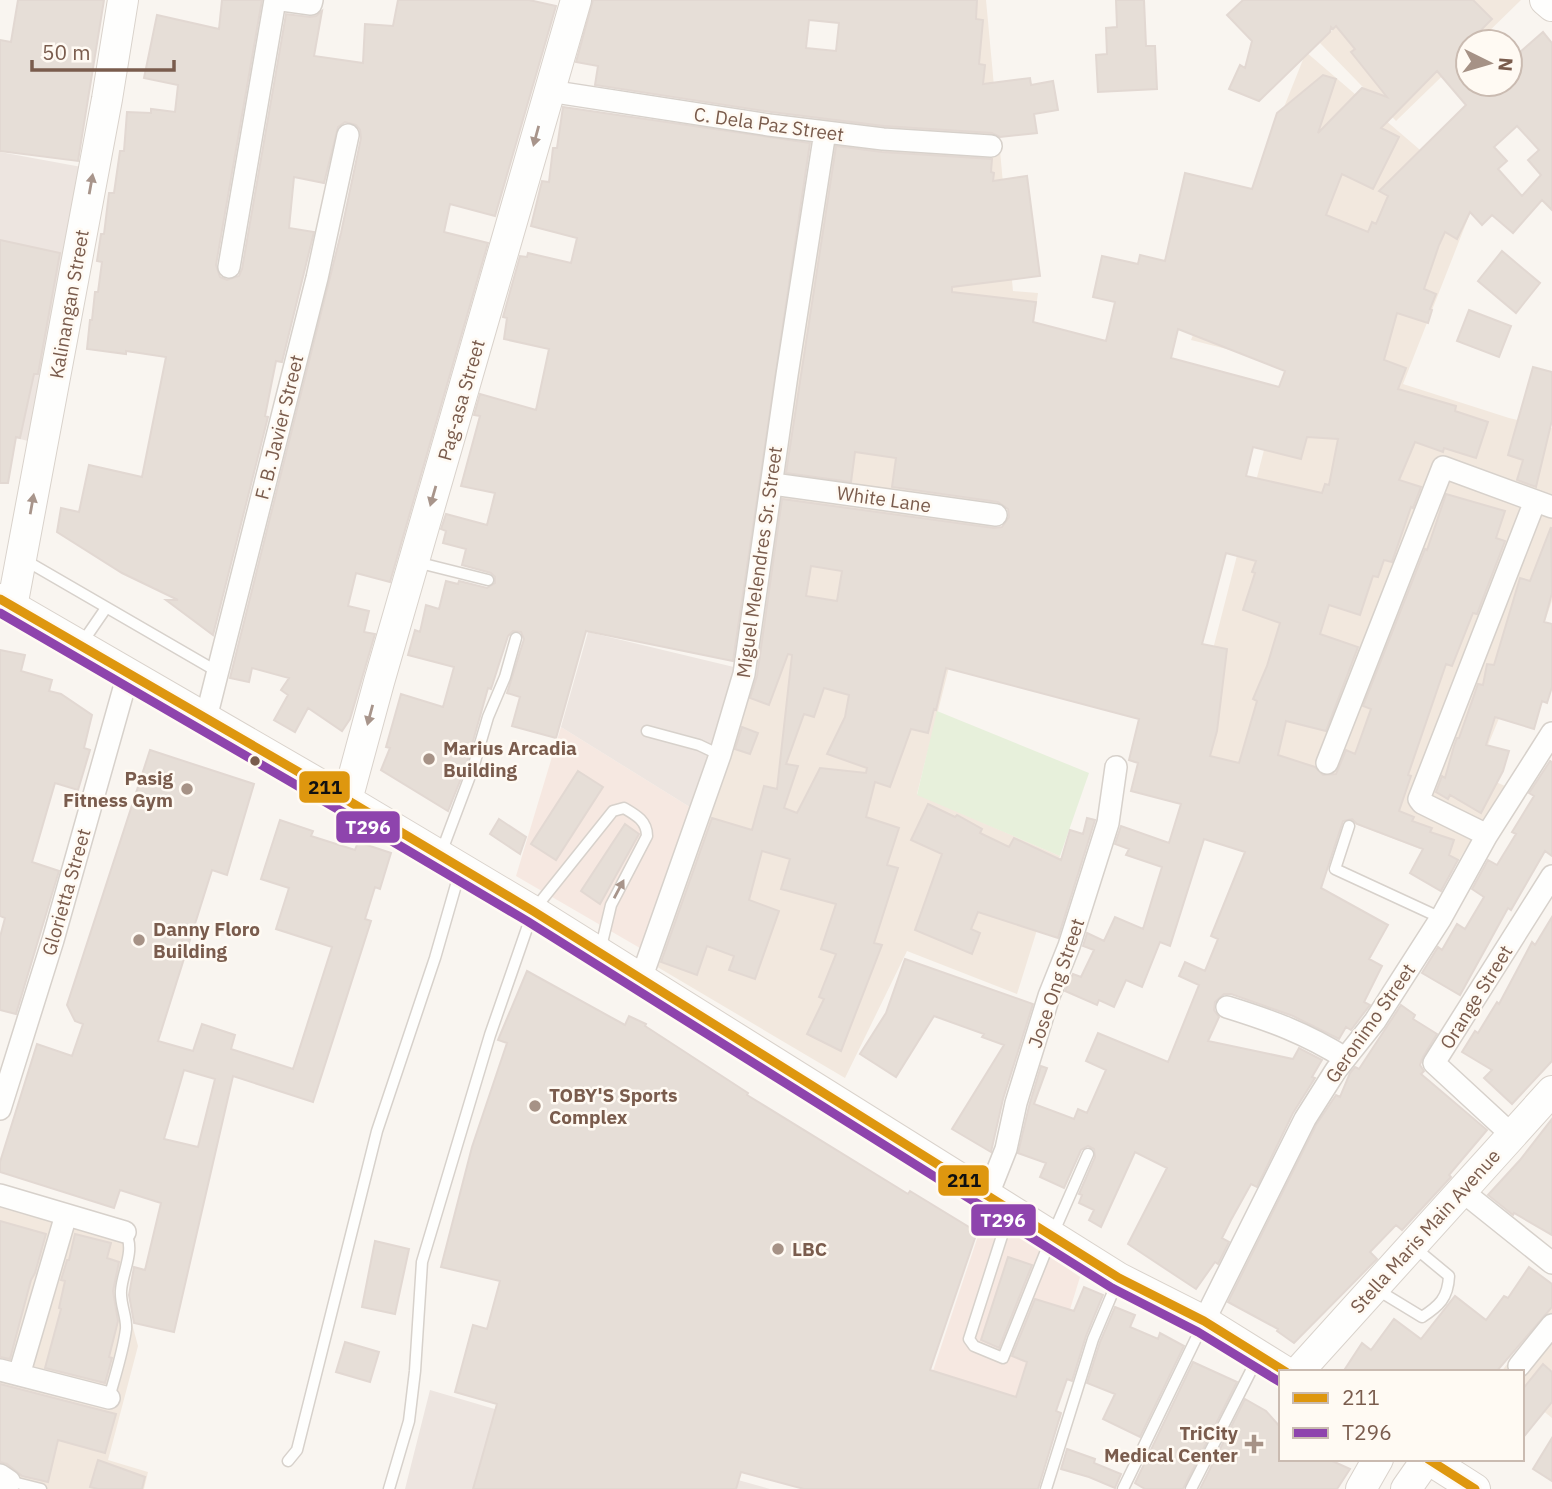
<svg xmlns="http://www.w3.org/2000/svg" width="1552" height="1489" font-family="'IBM Plex Sans',sans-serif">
	<rect width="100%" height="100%" fill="#f9f5f0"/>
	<path fill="#f2e8de" d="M959 0H986L1013 291 1038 293 1016 455 976 600 965 604 917 794 1060 856 1017 994 907 951 845 1078 654 965 722 769 805 260 822 89Z
		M1367 0H1521L1478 42H1468V51L1396 121 1319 42Z
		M1306 52 1476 198 1403 384 1509 418 1552 428V601L1545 621 1540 619 1488 745H1483L1476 773 1505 786 1457 863 1355 824 1268 794 1181 774 1286 364 1191 340Z
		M0 1206 134 1245 124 1294 138 1346 108 1460 148 1472 144 1489H0Z
		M1552 1306V1418L1522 1394V1372H1501Z"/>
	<path fill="#f6e8e1" d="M561 727 693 809 645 951 516 876Z
		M986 1212 1080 1277 1041 1404 933 1371Z"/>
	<path fill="#ede5e0" d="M0 152 87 168 32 442 0 434Z
		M588 632 738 668 693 809 561 727Z
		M430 1390 738 1480 770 1489H405Z"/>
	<path fill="#e7f0db" d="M937 711 1089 773 1060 856 917 795Z"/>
	<path fill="#e6ded7" stroke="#e2d8d2" stroke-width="2" fill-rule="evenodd" d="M18 0H104L78 161 0 151V40L11 42Z
		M222 0H262L216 265 220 277 227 280 239 276 242 269 286 14 310 17 316 16 322 11 314 56 363 63 365 24 393 26 398 0H529L556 6 495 216 450 204 444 232 488 243 390 582 356 573 348 606 369 611 364 632 375 634 350 719 342 731 308 708 295 732 274 720 288 695 281 690 289 678 252 668 249 682 230 678 341 233 361 138 360 130 356 125 345 122 338 127 324 183 294 177 289 228 314 232 282 362 276 361 265 416 268 417 213 635 166 600H178L122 573 57 532 61 508 79 512 89 465 142 477 166 357 126 351V354L87 349 90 320H92L95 292H98L102 262 97 261 101 234H104L109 193H114L120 151H124L127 112 151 113V109L175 112 178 85 144 78 157 15 219 29Z
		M593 0H977L976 19 983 20 979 64 985 65 983 84 1030 78 1031 85 1053 81 1058 110 1034 114 1037 133 1000 137 992 133 884 126 771 112 595 85 598 66 576 62ZM809 20 839 23 836 51 806 48Z
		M1116 0H1144L1146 46H1155L1157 89 1098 92 1096 55 1107 54 1106 28 1117 27Z
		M1243 0H1473L1492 19 1477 34 1483 42H1468V84H1510V61L1543 32 1552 43V210L1542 200 1513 233 1492 215 1482 225 1470 212 1457 239 1445 232 1439 245 1424 289 1436 294 1430 309 1432 310 1428 323 1397 313 1384 360 1406 368 1398 389 1456 406 1455 411 1488 422 1476 458 1444 448 1443 452 1415 442 1399 480 1421 487 1413 508 1411 507 1392 562 1384 560 1378 577 1373 576 1360 615 1329 605 1320 634 1358 647 1326 731 1286 721 1278 755 1315 767 1323 775 1336 774 1346 750 1355 754 1371 709 1363 706 1425 549 1427 550 1446 494 1505 511 1496 538 1505 541 1502 549 1477 614 1473 613 1452 666 1446 664 1408 775 1411 776 1399 811 1414 817 1412 821 1432 828 1430 832 1454 840 1449 855 1458 860 1441 891 1410 873 1423 849 1357 824 1352 819 1343 821 1321 888 1388 925 1369 959 1382 966 1364 1002 1370 1005 1351 1030 1346 1027 1339 1039 1293 1016 1231 994H1224L1215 1002 1214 1010 1219 1017 1208 1041 1293 1059 1299 1048 1322 1060 1312 1077 1315 1078 1293 1113 1257 1187 1251 1184 1231 1220 1222 1238 1229 1242 1218 1264 1215 1262 1196 1289 1128 1244 1167 1168 1135 1152 1101 1227 1089 1220 1094 1210 1079 1203 1082 1195 1079 1194 1095 1157 1094 1149 1088 1146 1081 1150 1064 1188 1040 1177 1046 1163 1018 1153 1029 1106 1041 1066 1047 1068 1034 1104 1074 1119 1078 1109 1087 1113 1106 1070 1086 1061 1098 1033 1168 1062 1199 985 1179 976 1185 962 1205 971 1218 939 1211 936 1245 852 1204 839 1170 946 1160 942 1142 987 1126 980 1114 1007 1099 1000 1097 1005 1065 991 1073 974 1081 977 1094 950 1083 946 1087 933 1104 941 1115 917 1143 929 1162 867 1126 855 1129 849 1115 844 1121 826 1169 843 1181 804 1131 791 1138 763 1129 760 1139 719 946 668 936 710 934 709 928 733 911 729 890 787 875 782 866 817 899 828 887 865 898 868 874 943 882 945 841 1051 807 1034 824 999 819 997 836 954 821 949 836 904 781 889 790 859 762 851 749 900 779 911 755 979 729 970 734 956 707 946 697 975 661 962 712 818 752 830 764 786 777 789 792 655 788 654 769 705 750 698 757 676 782 499 994 528 1002 527 1009 517 1008 509 998 502 892 487 896 458 855 452 851 482 786 473 836 146 882 152 992 159 991 172 994 173 993 181 1027 176 1040 276 952 287V292L1036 302 1033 322 1106 341 1115 302 1093 297 1102 256 1138 264 1140 255 1165 261 1185 173 1252 189 1277 113 1323 75 1336 79 1318 133 1362 88 1387 97 1351 52 1355 49 1336 26 1333 29 1331 27 1330 32 1259 101 1229 89 1240 65 1245 68 1252 41 1227 15ZM1437 71 1466 105 1379 191 1388 196 1376 224 1372 222 1368 232 1326 215 1342 174 1373 189 1399 137 1381 128ZM1517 126 1539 150 1528 160 1541 175 1522 196 1498 169 1507 161 1494 147ZM1178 329 1285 371 1279 387 1171 358ZM1307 437 1338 439 1329 485 1325 484 1322 493 1246 476 1253 447 1301 459ZM1226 553 1256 561 1252 572 1255 573 1243 610 1280 623 1267 666 1253 699 1257 701 1239 763 1210 756 1217 731 1227 649 1202 644ZM811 566 842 571 837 601 806 596ZM824 688 849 695 845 717 827 754 867 768 866 773 820 768 797 813 784 808 798 766 786 764 804 714 814 717Z
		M563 107 810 143 733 661 586 631 556 738 512 726 520 697 507 693 524 639 521 632 513 631 508 636 491 689 488 688 466 766 448 811 381 770 390 748 386 747 401 694 443 707 454 667 408 655 415 630 420 632 426 605 439 609 446 581 458 584 459 581 487 588 495 583V577L491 573 462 565 466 549 443 543 446 531 441 529 446 514 487 525 495 493 461 486 480 416 474 415 480 394 536 410 549 349 504 339 507 318 503 317 520 256 527 257 528 253 571 263 577 238 531 226 542 181 549 182 553 148H557Z
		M0 240 60 253 38 374H34L20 438 16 437 8 483H0Z
		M1502 251 1540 283 1516 313 1478 281Z
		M1469 310 1511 326 1499 357 1457 341Z
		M1533 367 1552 372V420L1536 487 1517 480 1523 460 1508 455Z
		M1551 527 1552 593 1544 622 1552 624V687L1547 703 1542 701 1534 729 1495 717 1486 745 1509 751 1503 771 1481 813 1450 795 1448 799 1436 792 1442 776 1445 778 1454 746 1457 738H1459L1478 684 1483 685 1487 664 1494 665 1520 578 1530 581Z
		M0 650 25 655 21 671 52 680 49 691 61 694 92 715 84 748 90 750 78 790 55 783 32 862 59 871 16 1014 0 1010V937L5 918 0 916Z
		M742 727 758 733 750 754 735 749Z
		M150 750 254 784 227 875 212 870 158 1041 193 1051 202 1024 235 1035 231 1049 293 1069 332 947 276 929 289 888 261 879 280 820 313 831 311 836 355 850 358 842 391 853 380 889 375 887 365 919 371 921 313 1102 233 1076 174 1332 134 1323 129 1295 134 1267 145 1270 161 1203 120 1190 114 1208 0 1172V1162L37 1044 72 1056 83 1024 75 1021 67 1005ZM184 1070 215 1079 198 1147 164 1139Z
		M1550 761 1552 762V856L1545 851 1511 910 1508 908 1460 995 1422 973 1438 947 1442 950 1457 924 1465 929 1484 897 1472 889 1488 860 1497 865 1516 834 1512 832 1534 796 1529 793Z
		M578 771 603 787 556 860 531 844Z
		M928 804 955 817 957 815 982 829 980 833 1009 847 1014 838 1061 860 1070 830 1083 834 1087 818 1095 820 1058 938 978 912 971 929 980 933 972 954 915 930 942 854 911 840Z
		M499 819 526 837 520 854 490 834Z
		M625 824 639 834 600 904 581 891Z
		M1552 917V1061L1512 1104 1484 1078 1492 1070 1462 1052 1475 1031 1478 1033 1497 1002 1499 1004 1532 942 1535 945Z
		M905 959 1033 1004 1003 1099 991 1152 952 1129 1004 1045 982 1037 984 1034 934 1016 896 1077 860 1054 886 1013Z
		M527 971 625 1025 629 1016 646 1024 645 1026 748 1093 747 1095 908 1194 910 1191 977 1232 930 1370 1016 1397 1027 1362 1012 1356 1035 1299 1074 1311 1084 1287 1103 1295 1086 1336 1072 1381 1067 1379 1056 1411 1061 1413 1038 1489H804L741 1472 736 1489H473L497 1404 455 1392 473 1325 487 1329 500 1281 441 1267 472 1147 507 1043 498 1040Z
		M1401 1005 1415 1015 1413 1019 1437 1034 1423 1057 1420 1065 1424 1071 1421 1074 1487 1130 1449 1175 1451 1177 1402 1230 1396 1225 1370 1252 1377 1259 1294 1343 1277 1331 1278 1329 1228 1302 1316 1125 1336 1095 1340 1097 1350 1073 1355 1067 1359 1069Z
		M1552 1119V1235L1514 1213 1513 1215 1488 1195 1520 1160Z
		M0 1221 46 1234 35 1273 31 1280 10 1359 0 1357Z
		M75 1234 111 1243 107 1258 119 1262 113 1291 118 1321 109 1357 112 1358 105 1383 45 1368 61 1309 59 1308 65 1281 61 1280 67 1260H69Z
		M375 1241 409 1249 395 1314 362 1307Z
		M1008 1257 1032 1265 999 1348 981 1340Z
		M1529 1267 1552 1284V1307L1496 1372H1343L1362 1343 1371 1350 1394 1319 1421 1339 1455 1296 1486 1320 1504 1296 1508 1298Z
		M1115 1307 1135 1315 1130 1327 1158 1339 1160 1333 1184 1346 1140 1437 1103 1419 1115 1394 1087 1383 1100 1342Z
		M345 1342 379 1352 370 1382 336 1372Z
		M1193 1362 1237 1382 1183 1489H1145L1135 1483Z
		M1543 1364 1552 1372V1402L1522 1439V1390Z
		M0 1384 116 1414 105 1453 58 1440 48 1482 22 1476 7 1464 0 1462Z
		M1245 1399 1266 1411 1281 1428V1459H1328L1350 1469 1337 1489H1200Z
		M1552 1438V1481L1533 1469Z
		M1067 1449 1095 1459 1094 1463 1121 1474 1115 1488 1089 1477 1061 1469Z
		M98 1460 145 1477 142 1489H98L90 1487Z"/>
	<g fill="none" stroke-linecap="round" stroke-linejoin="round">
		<g stroke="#d7d1cb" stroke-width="13">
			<path id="lane" d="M23 559 218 672
				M416 562 488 580
				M82 643 106 608
				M647 731 699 745 720 755
				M1349 826 1335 869 1441 918
				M441 853 473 768 488 717 505 677 516 638
				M1009 1214 969 1339 974 1346 1003 1358 1052 1236 1088 1154
				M1376 1289 1422 1317C1439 1306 1448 1298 1449 1276L1414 1247
				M109 1398C115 1376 123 1352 126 1329 127 1317 120 1304 121 1291 122 1272 136 1250 125 1232
				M288 1461 297 1450 377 1131 435 958 460 871
				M9 1481 41 1489
				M389 1489 409 1421 415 1371 422 1262 490 1035 533 911 613 811 624 808C636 815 647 821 647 836L611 905 600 951
				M1046 1489 1093 1339 1118 1280
				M1123 1489 1204 1322
				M1191 1489 1258 1357"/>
		</g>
		<g stroke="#d7d1cb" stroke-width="24">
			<path id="street" d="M282 0 311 4 312 0
				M549 91 769 125 883 139 991 146
				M229 267 275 0
				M773 484 996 515
				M206 718 317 278 348 135
				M1327 763 1443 467 1552 507
				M1487 835 1422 803 1419 799 1535 501
				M641 979 720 755 744 674 787 375 825 132
				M1227 1007C1272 1021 1305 1033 1345 1058
				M0 1109 53 940 128 674
				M1512 1135 1434 1063 1552 876
				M1462 1191 1552 1263
				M0 1195 125 1232
				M987 1197 1006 1149 1016 1103 1049 996 1069 946 1108 823 1116 767
				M1204 1321 1305 1119 1336 1070 1375 1021 1441 918 1487 835 1552 733
				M1519 1366 1552 1325
				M0 1370 109 1398
				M19 1375 66 1215
				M0 1475 9 1481 7 1489"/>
		</g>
		<g stroke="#d9d2cb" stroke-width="32">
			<path id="secondary" d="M1545 0 1552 6
				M0 599 347 800 533 911 1119 1278 1204 1321 1286 1372
				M12 607 107 99 123 0
				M347 800 379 682 576 0
				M1298 1372 1552 1091
				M1428 1459 1475 1489
				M1361 1489 1378 1459
				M1406 1489 1427 1459"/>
		</g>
		<use href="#lane" stroke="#fefefd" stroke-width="10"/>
		<use href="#street" stroke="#fefefd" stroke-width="21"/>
		<use href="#secondary" stroke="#fefefd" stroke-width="30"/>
		<g stroke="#fffaf3" stroke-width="14">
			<path id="bus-1" d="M0 599 347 800 533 911 1119 1278 1204 1321 1286 1372
				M1428 1459 1475 1489"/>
		</g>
		<g stroke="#fffaf3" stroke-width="14">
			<path id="bus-2" d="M0 613 341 811 527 921 1112 1288 1198 1332 1280 1382"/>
		</g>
		<use href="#bus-1" stroke="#de970f" stroke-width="9"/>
		<use href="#bus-2" stroke="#8e44ad" stroke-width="9"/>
	</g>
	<defs><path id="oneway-solid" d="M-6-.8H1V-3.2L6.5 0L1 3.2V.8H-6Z" transform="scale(1.75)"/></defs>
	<g fill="#a8958b">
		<use href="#oneway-solid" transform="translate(536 136) rotate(105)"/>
		<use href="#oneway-solid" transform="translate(91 184) rotate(-80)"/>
		<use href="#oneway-solid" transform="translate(433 496) rotate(106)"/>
		<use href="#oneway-solid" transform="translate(32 504) rotate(-80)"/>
		<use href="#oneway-solid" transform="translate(370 715) rotate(105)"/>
		<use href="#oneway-solid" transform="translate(619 889) rotate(-62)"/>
	</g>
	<g fill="#a69286" stroke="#fffaf3" stroke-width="2.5">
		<circle cx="429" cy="759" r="7"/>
		<circle cx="187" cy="789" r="7"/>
		<circle cx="139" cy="940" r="7"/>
		<circle cx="535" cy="1106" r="7"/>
		<circle cx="778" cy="1249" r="7"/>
		<path d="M1250.5 1433.5h7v7h7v7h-7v7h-7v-7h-7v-7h7z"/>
	</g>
	<circle fill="#7a5c4d" stroke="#fffaf3" stroke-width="2.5" cx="255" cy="761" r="6"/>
	<g text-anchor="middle" stroke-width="5" stroke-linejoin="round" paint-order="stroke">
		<g font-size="19" fill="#7a5c4d" stroke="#fffaf3">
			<text transform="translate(769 124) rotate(8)" y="7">C. Dela Paz Street</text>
			<text transform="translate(69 304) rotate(-80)" y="7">Kalinangan Street</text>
			<text transform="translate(461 400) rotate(-74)" y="7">Pag-asa Street</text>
			<text transform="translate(279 427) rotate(-76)" y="7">F. B. Javier Street</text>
			<text transform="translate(884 499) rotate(8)" y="7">White Lane</text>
			<text transform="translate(759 562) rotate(-82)" y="7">Miguel Melendres Sr. Street</text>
			<text transform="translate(66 892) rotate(-74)" y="7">Glorietta Street</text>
			<text transform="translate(1056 983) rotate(-71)" y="7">Jose Ong Street</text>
			<text transform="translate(1476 997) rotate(-58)" y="7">Orange Street</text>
			<text transform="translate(1370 1023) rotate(-55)" y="7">Geronimo Street</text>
			<text transform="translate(1425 1231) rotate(-48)" y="7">Stella Maris Main Avenue</text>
		</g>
		<g font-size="19" font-weight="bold" fill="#7a5c4d" stroke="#fffaf3" text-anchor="start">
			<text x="443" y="755">Marius Arcadia<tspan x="443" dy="22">Building</tspan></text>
			<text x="173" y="785" text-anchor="end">Pasig<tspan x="173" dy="22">Fitness Gym</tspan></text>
			<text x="153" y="936">Danny Floro<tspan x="153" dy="22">Building</tspan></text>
			<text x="549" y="1102">TOBY'S Sports<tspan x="549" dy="22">Complex</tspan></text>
			<text x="792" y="1256">LBC</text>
			<text x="1238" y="1440" text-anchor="end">TriCity<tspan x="1238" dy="22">Medical Center</tspan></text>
		</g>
	</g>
	<g stroke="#fffaf3" stroke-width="2.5">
		<rect x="298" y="770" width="53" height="34" rx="7" fill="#de970f"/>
		<rect x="335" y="810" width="66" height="34" rx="7" fill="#8e44ad"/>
		<rect x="937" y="1164" width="53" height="33" rx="7" fill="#de970f"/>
		<rect x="970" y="1203" width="67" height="34" rx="7" fill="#8e44ad"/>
	</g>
	<g font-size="19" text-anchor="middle" font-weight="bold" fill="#fff">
		<text x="368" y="834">T296</text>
		<text x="1003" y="1227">T296</text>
	</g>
	<g font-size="19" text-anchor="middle" font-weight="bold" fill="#111">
		<text x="325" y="794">211</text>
		<text x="964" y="1187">211</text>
	</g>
	<rect x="1279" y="1370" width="245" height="91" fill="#fffaf3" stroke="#cabbb1" stroke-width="2"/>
	<rect x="1293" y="1393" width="35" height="10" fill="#de970f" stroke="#cabbb1" stroke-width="2"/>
	<text x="1342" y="1405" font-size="21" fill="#7a5c4d">211</text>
	<rect x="1293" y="1428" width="35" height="10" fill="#8e44ad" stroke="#cabbb1" stroke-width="2"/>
	<text x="1342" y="1440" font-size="21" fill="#7a5c4d">T296</text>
	<g transform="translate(1489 63) rotate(95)"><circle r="33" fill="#fffaf3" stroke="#cabbb1" stroke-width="2"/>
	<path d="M0-5L12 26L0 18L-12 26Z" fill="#a69286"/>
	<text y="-10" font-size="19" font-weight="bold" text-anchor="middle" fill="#7a5c4d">N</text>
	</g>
	<path d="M32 60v10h142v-10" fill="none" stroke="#7a5c4d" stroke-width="3.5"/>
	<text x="42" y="60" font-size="21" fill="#7a5c4d" stroke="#fffaf3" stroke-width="5" paint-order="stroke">50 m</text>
</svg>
